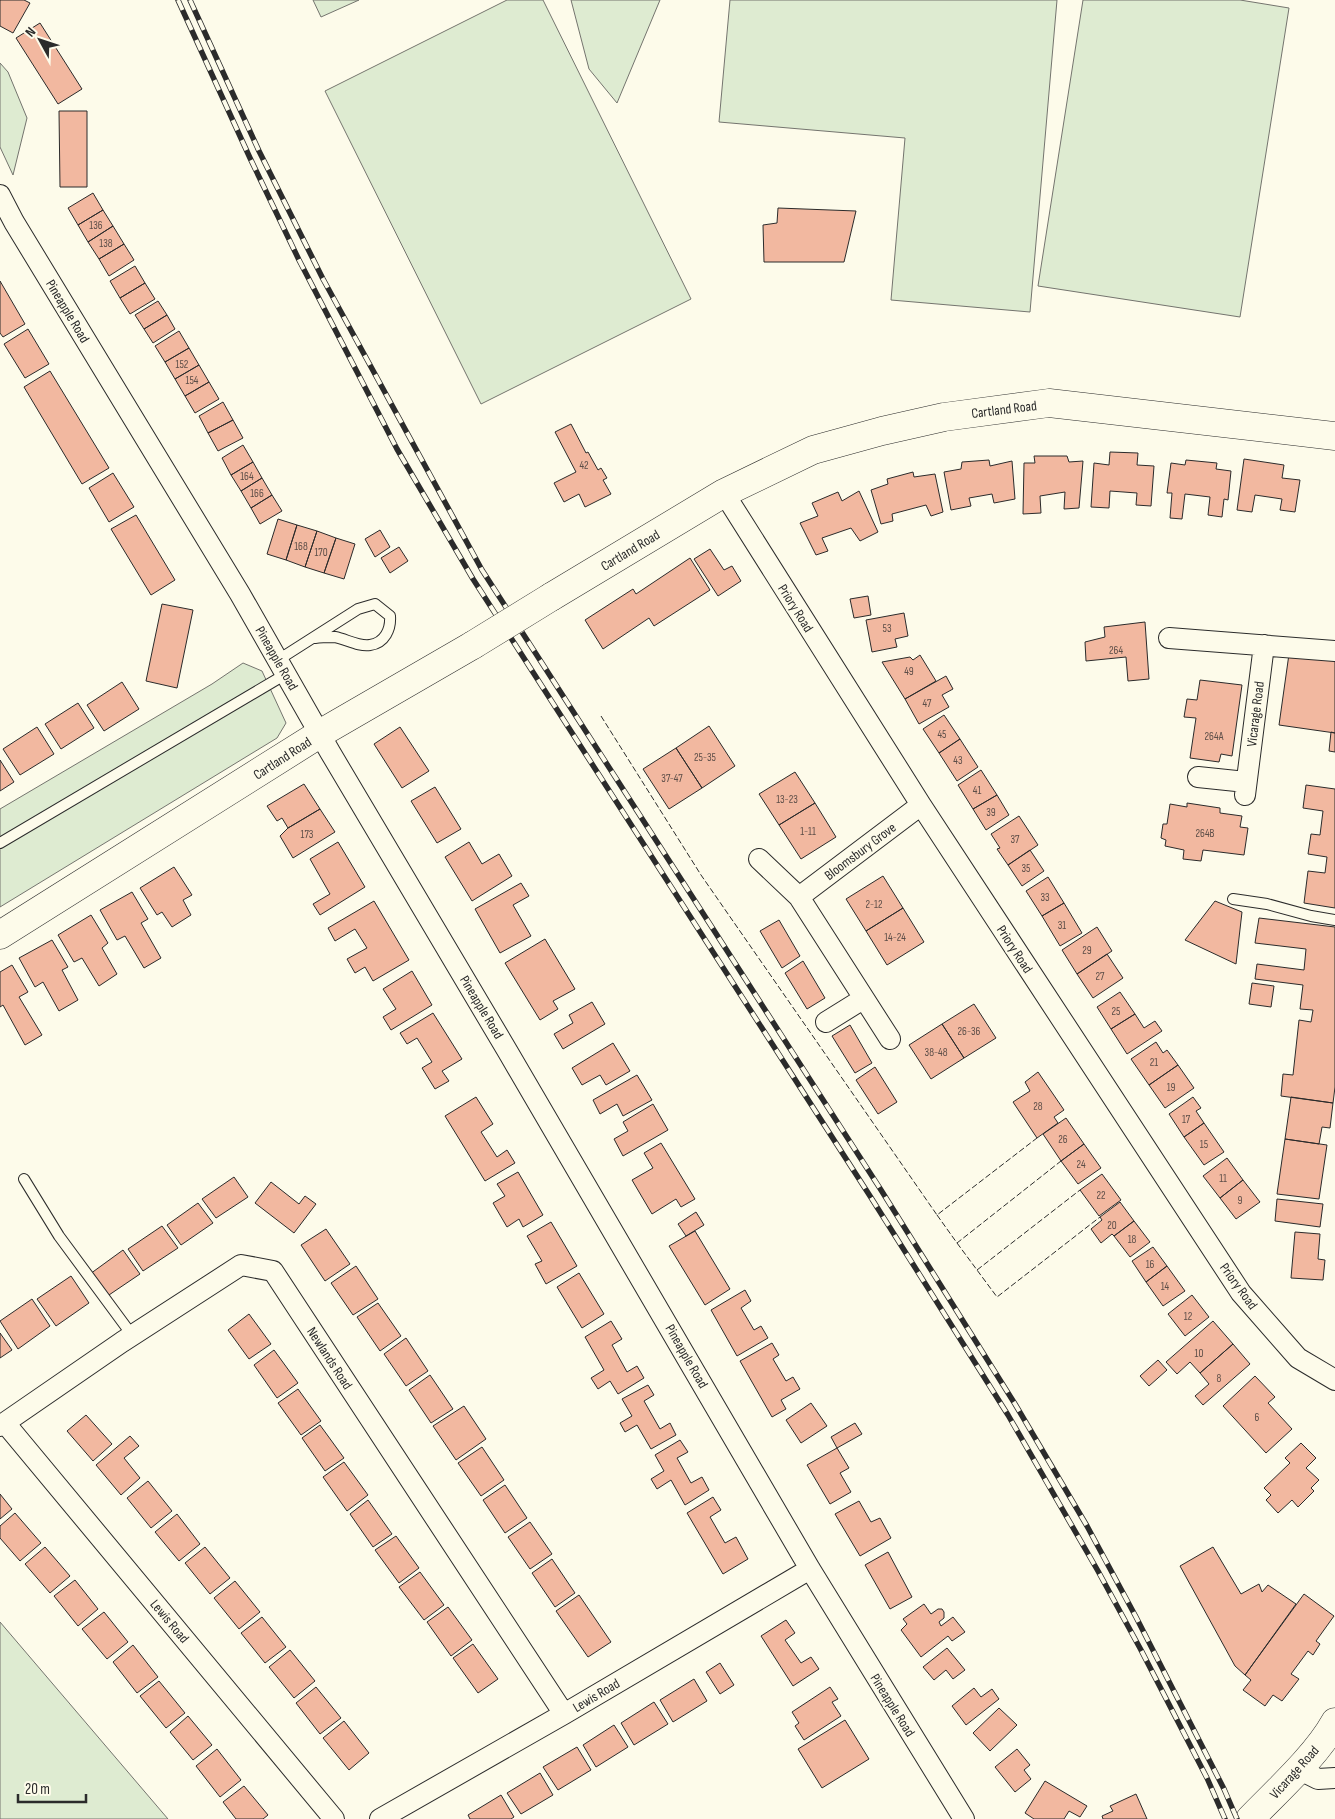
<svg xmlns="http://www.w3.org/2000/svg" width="1335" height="1819" font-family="'Sofia Sans Condensed',sans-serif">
	<rect width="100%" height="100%" fill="#fdfbea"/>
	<path fill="#deebd1" stroke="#74746e" d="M313 0H359L321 17Z
		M507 0H543L691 299 481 404 325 91Z
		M571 0H660L617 103 589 69Z
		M730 0H1057L1030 312 891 300 905 138 719 122Z
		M1083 0H1240L1289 8 1240 317 1038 286Z
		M0 63 8 72 27 118 13 175 0 147Z
		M243 663 262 671 286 723 277 738 0 907V809L212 684Z
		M0 1622 168 1819H0Z"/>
	<path fill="#f2b8a0" stroke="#2b2b2b" d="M0 0H24L30 3 13 33 0 26Z
		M40 23 82 89 58 104 16 38Z
		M59 111H87V187H60Z
		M93 193 103 210 78 225 68 208Z
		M778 208 856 211 844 262H764L763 225 777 223Z
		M103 210 113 226 88 242 78 225Z
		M113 226 124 244 99 259 88 242Z
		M124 244 134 260 109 276 99 259Z
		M135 266 145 283 120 298 110 281Z
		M0 281 25 324 3 337 0 333Z
		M145 283 155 299 130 314 120 298Z
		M158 301 167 315 144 329 135 315Z
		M167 315 175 329 153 343 144 329Z
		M28 329 49 364 25 378 4 344Z
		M179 331 189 348 165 362 155 346Z
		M189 348 199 365 175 379 165 362Z
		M199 365 209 382 185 396 175 379Z
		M50 371 109 468 82 484 24 387Z
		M209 382 219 399 195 413 185 396Z
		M223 402 233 420 208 433 199 416Z
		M233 420 243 438 218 451 208 433Z
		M571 424 586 453 588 452 598 470 601 468 607 478 603 480 611 494 585 507 579 494 564 502 554 483 576 472 555 432Z
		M243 445 253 462 231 475 222 458Z
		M1110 452 1138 453 1137 465 1154 466 1151 506 1136 505 1137 493 1110 491 1109 508 1091 507 1094 463 1109 465Z
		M1034 456H1067L1069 462 1083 461 1079 508 1064 509 1065 492 1040 496 1041 513 1023 514 1024 463H1035Z
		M1244 459 1284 465 1282 478 1300 480 1295 512 1280 510 1282 499 1255 495 1252 512 1237 510Z
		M989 460 990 466 1012 461 1015 499 994 503 992 494 969 498 971 506 951 510 944 472 961 469 962 462Z
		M1186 460 1217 463 1216 469 1231 471 1228 500 1224 499 1222 517 1208 515 1210 497 1185 494 1182 519 1170 518 1172 493H1167L1171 463 1185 465Z
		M253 462 262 478 241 491 231 475Z
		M913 472 914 477 935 474 943 512 931 516 926 505 892 514 893 521 881 524 871 490 888 484 887 479Z
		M113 473 134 507 109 522 89 488Z
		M262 478 272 495 251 508 241 491Z
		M859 491 878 532 860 541 851 528 822 538 828 551 816 555 800 523 818 516 812 503 838 492 842 501Z
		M272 495 282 511 260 524 251 508Z
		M136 515 175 580 151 595 111 529Z
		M278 519 297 525 286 560 267 554Z
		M297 525 317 531 305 567 286 560Z
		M380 530 390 547 375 557 365 539Z
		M317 531 336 538 324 573 305 567Z
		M336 538 355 544 344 579 324 573Z
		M399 547 408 561 390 573 381 558Z
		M710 549 724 570 732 566 741 581 718 596 694 559Z
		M690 558 710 590 654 626 649 618 603 649 585 620 633 589 636 594Z
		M868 596 871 615 854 618 850 599Z
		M162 604 193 610 177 688 146 681Z
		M904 613 908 636 895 639 897 647 872 652 866 620Z
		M1145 622 1149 679 1128 681 1126 657 1086 661 1085 642 1105 637 1104 627Z
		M1289 654 1335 660V733L1279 725Z
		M920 655 936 681 905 699 882 662 910 657 913 660Z
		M946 676 953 689 942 695 949 707 919 724 905 699Z
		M1200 680 1242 685 1232 756 1221 754 1219 762 1190 758 1196 718 1184 717 1187 699 1197 700Z
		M122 682 139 709 104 731 87 705Z
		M78 703 94 728 61 749 45 724Z
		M944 715 960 739 939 753 923 729Z
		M709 726 735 766 702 788 676 748Z
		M37 727 54 754 20 775 3 749Z
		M400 727 429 771 402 788 374 744Z
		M1331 732 1335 733V752L1329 751Z
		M960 739 978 767 957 781 939 753Z
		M676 748 702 788 669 809 643 769Z
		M0 760 14 782 0 791Z
		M981 770 997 795 973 809 958 785Z
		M795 772 815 803 779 825 759 794Z
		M304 784 320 809 288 828 282 818 277 821 267 806Z
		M1306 785 1335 789V908L1304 903 1308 871 1325 873 1327 857 1308 854 1311 834 1320 835 1323 811 1303 808Z
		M435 787 461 829 437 843 411 801Z
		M997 795 1009 815 986 830 973 809Z
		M815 803 836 837 801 859 779 825Z
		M1187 803 1220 808V813L1242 816 1240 827 1248 828 1244 855 1203 850 1201 861 1183 859 1184 850 1165 846 1166 840 1161 838 1163 824H1167L1170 804 1187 807Z
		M320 809 335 832 293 858 280 836 288 828Z
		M1019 816 1038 845 1008 865 997 849 1000 848 991 834Z
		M338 842 365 887 320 915 313 904 330 894 310 859Z
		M469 842 482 864 499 854 512 876 472 901 445 857Z
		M1030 850 1044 871 1022 886 1008 865Z
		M174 867 192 895 183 900 191 915 172 927 162 912 157 915 140 888Z
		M883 876 903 908 866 931 846 899Z
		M1048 877 1064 903 1042 916 1026 891Z
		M521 883 529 896 513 905 531 936 500 953 475 909Z
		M132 892 148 919 141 923 161 958 144 968 125 936 117 940 100 910Z
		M374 901 409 960 373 981 365 967 355 973 347 959 367 948 355 929 335 941 328 928Z
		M1215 901 1242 912 1236 964 1185 940Z
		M1064 903 1082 933 1060 946 1042 916Z
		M903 908 924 942 887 965 866 931Z
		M91 915 108 943 102 948 117 974 99 986 82 958 74 962 58 935Z
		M1259 918 1335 927V1087L1333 1103 1281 1096 1283 1074 1293 1075 1299 1020 1311 1022 1313 1010 1300 1009 1303 985 1255 979 1257 964 1304 970 1306 949 1255 943Z
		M779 920 800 956 782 968 760 931Z
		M1097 927 1112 951 1077 974 1062 950Z
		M545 939 575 989 553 1001 558 1009 540 1020 505 963Z
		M52 940 68 967 62 970 78 1000 59 1011 43 982 35 987 19 958Z
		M1107 954 1123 978 1093 998 1077 974Z
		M803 961 825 998 807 1009 785 973Z
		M12 965 28 992 19 997 42 1035 25 1045 3 1005 0 1007V972Z
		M412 971 432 1005 391 1030 383 1017 396 1009 383 989Z
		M1252 983 1274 986 1271 1007 1249 1004Z
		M1120 992 1135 1014 1111 1029 1097 1007Z
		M592 1002 605 1024 563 1049 554 1034 573 1023 569 1015Z
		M974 1004 996 1038 964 1058 942 1024Z
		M433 1013 462 1059 442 1071 449 1081 435 1089 422 1068 432 1062 417 1038 407 1044 400 1033Z
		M1135 1014 1144 1028 1155 1021 1162 1031 1127 1054 1111 1029Z
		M942 1024 964 1058 931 1079 909 1045Z
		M850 1025 872 1063 855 1073 832 1036Z
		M1156 1042 1163 1053 1167 1050 1178 1065 1149 1085 1131 1059Z
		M613 1043 630 1071 606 1085 600 1075 582 1085 572 1068Z
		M1178 1065 1194 1088 1165 1108 1149 1085Z
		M875 1067 897 1102 878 1114 856 1080Z
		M1038 1072 1064 1110 1054 1117 1058 1123 1037 1138 1013 1102 1030 1091 1025 1082Z
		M637 1075 652 1100 623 1116 617 1104 600 1114 593 1100Z
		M476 1097 493 1124 481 1132 497 1157 507 1150 515 1163 485 1181 445 1116Z
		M1193 1097 1201 1108 1196 1111 1204 1123 1184 1137 1169 1114Z
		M1291 1097 1333 1103 1330 1128 1322 1127 1319 1144 1285 1139Z
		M653 1104 668 1130 623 1156 614 1139 628 1131 623 1122Z
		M1066 1118 1084 1144 1061 1161 1043 1134Z
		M1204 1123 1224 1152 1204 1165 1184 1137Z
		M1285 1139 1327 1145 1319 1199 1277 1194Z
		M661 1143 695 1199 681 1207 676 1199 652 1214 632 1180 653 1168 644 1153Z
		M1084 1144 1101 1168 1078 1184 1061 1161Z
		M1227 1158 1243 1180 1220 1198 1203 1176Z
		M518 1172 543 1215 523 1227 519 1219 507 1227 493 1203 505 1196 497 1184Z
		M1102 1174 1121 1200 1099 1216 1080 1190Z
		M234 1177 248 1197 216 1218 202 1199Z
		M1243 1180 1260 1202 1236 1219 1220 1198Z
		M271 1182 299 1204 305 1196 316 1204 294 1233 255 1203Z
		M1277 1199 1323 1204 1320 1227 1275 1221Z
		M1120 1202 1134 1221 1114 1236 1112 1234 1101 1243 1091 1229 1102 1220 1100 1217Z
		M198 1203 213 1223 181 1245 167 1225Z
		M696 1212 704 1225 686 1236 678 1224Z
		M1134 1221 1150 1242 1130 1257 1114 1236Z
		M551 1222 577 1266 546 1284 535 1264 542 1261 527 1236Z
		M162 1226 178 1248 143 1271 128 1249Z
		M326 1229 350 1264 325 1281 301 1245Z
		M695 1231 730 1289 705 1305 669 1246Z
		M1295 1232 1320 1234 1318 1259 1325 1260 1323 1280 1291 1278Z
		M1153 1247 1167 1266 1146 1282 1132 1261Z
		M123 1250 140 1274 106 1297 90 1274Z
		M356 1266 378 1299 353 1315 331 1283Z
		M1167 1266 1185 1291 1163 1306 1146 1282Z
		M579 1273 604 1314 582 1328 557 1287Z
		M71 1276 89 1303 56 1326 37 1299Z
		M745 1290 751 1301 741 1308 754 1330 761 1326 768 1338 737 1356 711 1310Z
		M1192 1295 1209 1317 1185 1336 1168 1314Z
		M32 1299 50 1326 18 1349 0 1321Z
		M378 1303 401 1336 380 1351 357 1317Z
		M249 1314 271 1344 249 1359 228 1330Z
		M611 1321 622 1339 612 1345 627 1372 637 1366 644 1378 618 1394 610 1381 598 1389 591 1378 604 1370 585 1337Z
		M1213 1321 1233 1344 1200 1373 1190 1362 1177 1374 1166 1362Z
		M0 1333 12 1350 0 1358Z
		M406 1338 428 1371 406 1386 384 1354Z
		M772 1343 779 1355 773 1359 786 1381 793 1377 800 1389 781 1400 786 1409 772 1417 740 1361Z
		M1233 1344 1250 1364 1203 1405 1195 1396 1209 1384 1200 1373Z
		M274 1350 298 1383 277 1398 254 1365Z
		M1158 1360 1167 1370 1149 1386 1140 1376Z
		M430 1375 453 1409 431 1423 409 1390Z
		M1255 1376 1275 1397 1268 1403 1292 1429 1266 1453 1223 1406Z
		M648 1385 654 1395 644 1401 660 1429 670 1423 676 1435 651 1449 637 1425 625 1432 620 1423 632 1416 622 1399Z
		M298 1389 321 1421 301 1435 278 1403Z
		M811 1403 827 1426 801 1443 786 1420Z
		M464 1406 486 1439 456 1460 433 1426Z
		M86 1415 112 1444 93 1461 67 1431Z
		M855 1423 862 1434 837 1448 831 1437Z
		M320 1425 344 1458 325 1471 302 1438Z
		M130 1436 139 1446 124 1458 140 1478 121 1495 96 1465Z
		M680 1440 688 1452 677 1458 691 1483 702 1477 709 1490 685 1505 671 1480 657 1489 651 1479 664 1471 655 1455Z
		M1301 1443 1316 1458 1306 1468 1319 1480 1311 1488 1314 1491 1298 1507 1292 1500 1278 1513 1266 1500 1271 1495 1264 1488 1290 1463 1285 1458Z
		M482 1447 504 1480 481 1496 458 1463Z
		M837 1448 849 1468 840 1473 851 1492 830 1504 807 1465Z
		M344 1462 368 1495 347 1511 323 1477Z
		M148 1481 172 1511 151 1528 127 1498Z
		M505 1485 527 1518 505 1533 483 1500Z
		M0 1494 12 1509 0 1519Z
		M713 1497 721 1510 710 1517 725 1543 736 1537 748 1559 723 1574 687 1513Z
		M368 1500 392 1534 373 1547 350 1514Z
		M859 1501 871 1522 880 1518 891 1538 860 1556 835 1514Z
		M15 1513 41 1543 20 1561 0 1538V1526Z
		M177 1514 200 1544 179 1561 155 1532Z
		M530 1522 552 1554 530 1569 508 1537Z
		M396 1536 419 1568 399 1583 375 1550Z
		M45 1547 70 1576 50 1593 25 1564Z
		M205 1547 230 1578 210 1594 185 1563Z
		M1213 1547 1241 1594 1259 1584 1262 1592 1268 1585 1296 1604 1245 1675 1235 1666 1180 1566Z
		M888 1552 912 1597 890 1609 865 1565Z
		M552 1559 575 1593 555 1607 532 1573Z
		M420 1572 444 1605 424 1620 399 1587Z
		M75 1580 98 1609 78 1626 54 1596Z
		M235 1581 260 1612 239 1629 214 1598Z
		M1304 1594 1334 1616 1316 1641 1320 1644 1313 1655 1308 1651 1291 1674 1299 1679 1282 1701 1273 1695 1265 1706 1243 1690 1251 1680 1245 1675Z
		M579 1595 611 1642 588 1657 556 1611Z
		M924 1604 931 1614 938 1609H942L944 1612V1618L939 1622 941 1626 953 1617 965 1632 952 1641 948 1636 921 1657 901 1630 907 1624 903 1619Z
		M448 1607 472 1640 451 1656 427 1622Z
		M104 1612 128 1642 107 1659 82 1629Z
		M262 1617 286 1647 265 1663 241 1633Z
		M786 1620 795 1633 785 1640 801 1663 811 1657 819 1669 793 1686 761 1636Z
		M473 1644 498 1679 478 1693 453 1658Z
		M133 1645 158 1677 137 1693 113 1662Z
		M947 1648 965 1670 953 1679 946 1670 934 1680 923 1667Z
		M290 1650 315 1681 294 1698 269 1667Z
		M720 1663 734 1685 720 1694 706 1672Z
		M694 1679 707 1701 673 1722 660 1700Z
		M159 1681 185 1713 166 1728 140 1696Z
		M316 1687 341 1718 320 1734 296 1703Z
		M830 1687 838 1699 832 1702 841 1716 804 1740 795 1726 799 1723 792 1712Z
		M974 1688 981 1697 992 1689 999 1699 966 1725 952 1706Z
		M654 1702 668 1724 634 1745 621 1723Z
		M999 1708 1017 1725 990 1751 973 1733Z
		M188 1716 212 1745 193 1760 170 1732Z
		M845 1720 869 1759 822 1788 798 1749Z
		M344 1721 369 1753 349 1770 323 1738Z
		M614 1725 628 1747 596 1767 583 1745Z
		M577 1747 591 1770 558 1790 543 1767Z
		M217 1749 241 1780 220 1797 196 1766Z
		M1017 1749 1030 1765 1024 1770 1031 1779 1015 1792 995 1767Z
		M540 1773 553 1795 521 1814 507 1793Z
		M1045 1781 1087 1806 1080 1817 1069 1811 1064 1819H1034L1025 1813Z
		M244 1786 268 1815 263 1819H236L223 1802Z
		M1136 1794 1147 1819H1103L1102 1816 1113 1811 1110 1806Z
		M501 1795 514 1817 511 1819H470L468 1815Z"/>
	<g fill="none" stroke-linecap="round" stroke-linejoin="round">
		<g stroke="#2b2b2b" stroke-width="12">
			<path id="lane" d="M278 660 358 609 375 604 390 616C391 629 385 643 370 645 359 647 346 639 335 637 328 637 321 637 315 638
				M0 843 286 674
				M1233 899 1267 904 1311 916 1335 920
				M24 1179 59 1236 132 1335"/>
		</g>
		<g stroke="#2b2b2b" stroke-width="22">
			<path id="street" d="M0 195 14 222 240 594 330 752 508 1052 810 1569 964 1819
				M724 493 921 805 1241 1293 1298 1358 1335 1380
				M1169 638 1335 651
				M1198 777 1246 782
				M1245 795 1264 645
				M759 859 799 897 890 1039
				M799 897 921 805
				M826 1022 863 999
				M5 1423 334 1819
				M0 1426 122 1342 241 1265 273 1271 564 1714
				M1298 1769 1318 1779 1335 1778
				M380 1819 564 1714 810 1569"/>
		</g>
		<g stroke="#2b2b2b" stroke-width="29">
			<path id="secondary" d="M551 597 724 493 813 450 882 431 944 417 1049 403 1335 436
				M0 935 321 733 473 645"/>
		</g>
		<g stroke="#2b2b2b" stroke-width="29">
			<path id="primary" d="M1250 1819C1277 1791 1316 1756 1335 1722"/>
		</g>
		<use href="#lane" stroke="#fdfbea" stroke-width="10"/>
		<use href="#street" stroke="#fdfbea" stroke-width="20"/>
		<use href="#secondary" stroke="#fdfbea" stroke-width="28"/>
		<use href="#primary" stroke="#fdfbea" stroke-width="28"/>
		<g stroke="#2b2b2b" stroke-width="5.5">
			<path id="rail" d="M178 0 250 158 299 260 397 449 473 579 870 1196 1008 1415 1098 1571 1141 1650 1207 1778 1225 1819
				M190 0 259 151 323 279 482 570 881 1190 1015 1404 1087 1526 1136 1617 1224 1789 1237 1819"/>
		</g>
		<use href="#rail" stroke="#fdfbea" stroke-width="4" stroke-dasharray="11" stroke-linecap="butt"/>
		<g stroke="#2b2b2b" stroke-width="29" stroke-linecap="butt">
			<path id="secondary-bridge" d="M473 645 551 597"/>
		</g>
		<use href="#secondary-bridge" stroke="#fdfbea" stroke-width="28"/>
		<path stroke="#2b2b2b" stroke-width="1" stroke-dasharray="6 2.5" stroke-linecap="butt" d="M601 716 701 875 937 1215 1037 1138
			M937 1215 957 1243 1061 1161
			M957 1243 997 1297 1100 1217
			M977 1270 1080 1190"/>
	</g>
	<g text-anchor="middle" stroke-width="4" stroke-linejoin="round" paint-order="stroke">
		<g font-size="11" fill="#5d4e48">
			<text x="96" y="229">136</text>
			<text x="106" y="247">138</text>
			<text x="182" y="368">152</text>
			<text x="192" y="384">154</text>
			<text x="584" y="469">42</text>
			<text x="247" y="480">164</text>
			<text x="257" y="497">166</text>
			<text x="301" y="550">168</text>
			<text x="321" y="556">170</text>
			<text x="887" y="632">53</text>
			<text x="1116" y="654">264</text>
			<text x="909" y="675">49</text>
			<text x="927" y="707">47</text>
			<text x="942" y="738">45</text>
			<text x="1214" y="740">264A</text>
			<text x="705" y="761">25-35</text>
			<text x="958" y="764">43</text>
			<text x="672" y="782">37-47</text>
			<text x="977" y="794">41</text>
			<text x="787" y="803">13-23</text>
			<text x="991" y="816">39</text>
			<text x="808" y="835">1-11</text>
			<text x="1205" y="837">264B</text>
			<text x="307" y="838">173</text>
			<text x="1015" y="843">37</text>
			<text x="1026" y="872">35</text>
			<text x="1045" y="901">33</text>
			<text x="874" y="908">2-12</text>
			<text x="1062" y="929">31</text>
			<text x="895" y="941">14-24</text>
			<text x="1087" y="954">29</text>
			<text x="1100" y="980">27</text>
			<text x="1116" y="1015">25</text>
			<text x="969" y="1035">26-36</text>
			<text x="936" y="1056">38-48</text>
			<text x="1154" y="1066">21</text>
			<text x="1171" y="1091">19</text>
			<text x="1038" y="1110">28</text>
			<text x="1186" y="1123">17</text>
			<text x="1063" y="1143">26</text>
			<text x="1204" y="1148">15</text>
			<text x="1081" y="1168">24</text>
			<text x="1223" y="1182">11</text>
			<text x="1101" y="1199">22</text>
			<text x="1240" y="1204">9</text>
			<text x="1112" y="1229">20</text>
			<text x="1132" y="1243">18</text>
			<text x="1150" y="1268">16</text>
			<text x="1165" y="1290">14</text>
			<text x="1188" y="1320">12</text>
			<text x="1199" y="1357">10</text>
			<text x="1219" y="1382">8</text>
			<text x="1257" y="1421">6</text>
		</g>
		<g font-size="14" fill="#2b2b2b" stroke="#fdfbea">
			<text transform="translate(68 311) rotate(59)" y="5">Pineapple Road</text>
			<text transform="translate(1004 409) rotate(-7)" y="5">Cartland Road</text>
			<text transform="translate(630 550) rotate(-31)" y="5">Cartland Road</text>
			<text transform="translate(796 608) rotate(58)" y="5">Priory Road</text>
			<text transform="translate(277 658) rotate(60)" y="5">Pineapple Road</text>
			<text transform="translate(1255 714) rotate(-83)" y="5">Vicarage Road</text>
			<text transform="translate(282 758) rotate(-33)" y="5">Cartland Road</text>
			<text transform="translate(860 851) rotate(-37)" y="5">Bloomsbury Grove</text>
			<text transform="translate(1015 949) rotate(57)" y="5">Priory Road</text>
			<text transform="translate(482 1007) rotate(59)" y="5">Pineapple Road</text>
			<text transform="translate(1239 1286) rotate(54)" y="5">Priory Road</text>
			<text transform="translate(687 1356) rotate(60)" y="5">Pineapple Road</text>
			<text transform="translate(330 1358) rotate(57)" y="5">Newlands Road</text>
			<text transform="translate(170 1621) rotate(50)" y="5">Lewis Road</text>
			<text transform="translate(596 1695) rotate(-31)" y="5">Lewis Road</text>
			<text transform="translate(893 1705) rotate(58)" y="5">Pineapple Road</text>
			<text transform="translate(1294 1772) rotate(-48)" y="5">Vicarage Road</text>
		</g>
	</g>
	<g transform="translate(40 40) rotate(310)" stroke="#fdfbea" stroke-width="4" paint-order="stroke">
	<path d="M0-4L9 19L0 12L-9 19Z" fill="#2b2b2b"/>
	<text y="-8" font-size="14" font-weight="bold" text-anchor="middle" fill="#2b2b2b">N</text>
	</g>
	<path d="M18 1794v8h68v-8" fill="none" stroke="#2b2b2b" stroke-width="2.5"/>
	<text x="25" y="1794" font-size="15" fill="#2b2b2b" stroke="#fdfbea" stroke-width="4" paint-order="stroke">20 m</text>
</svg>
